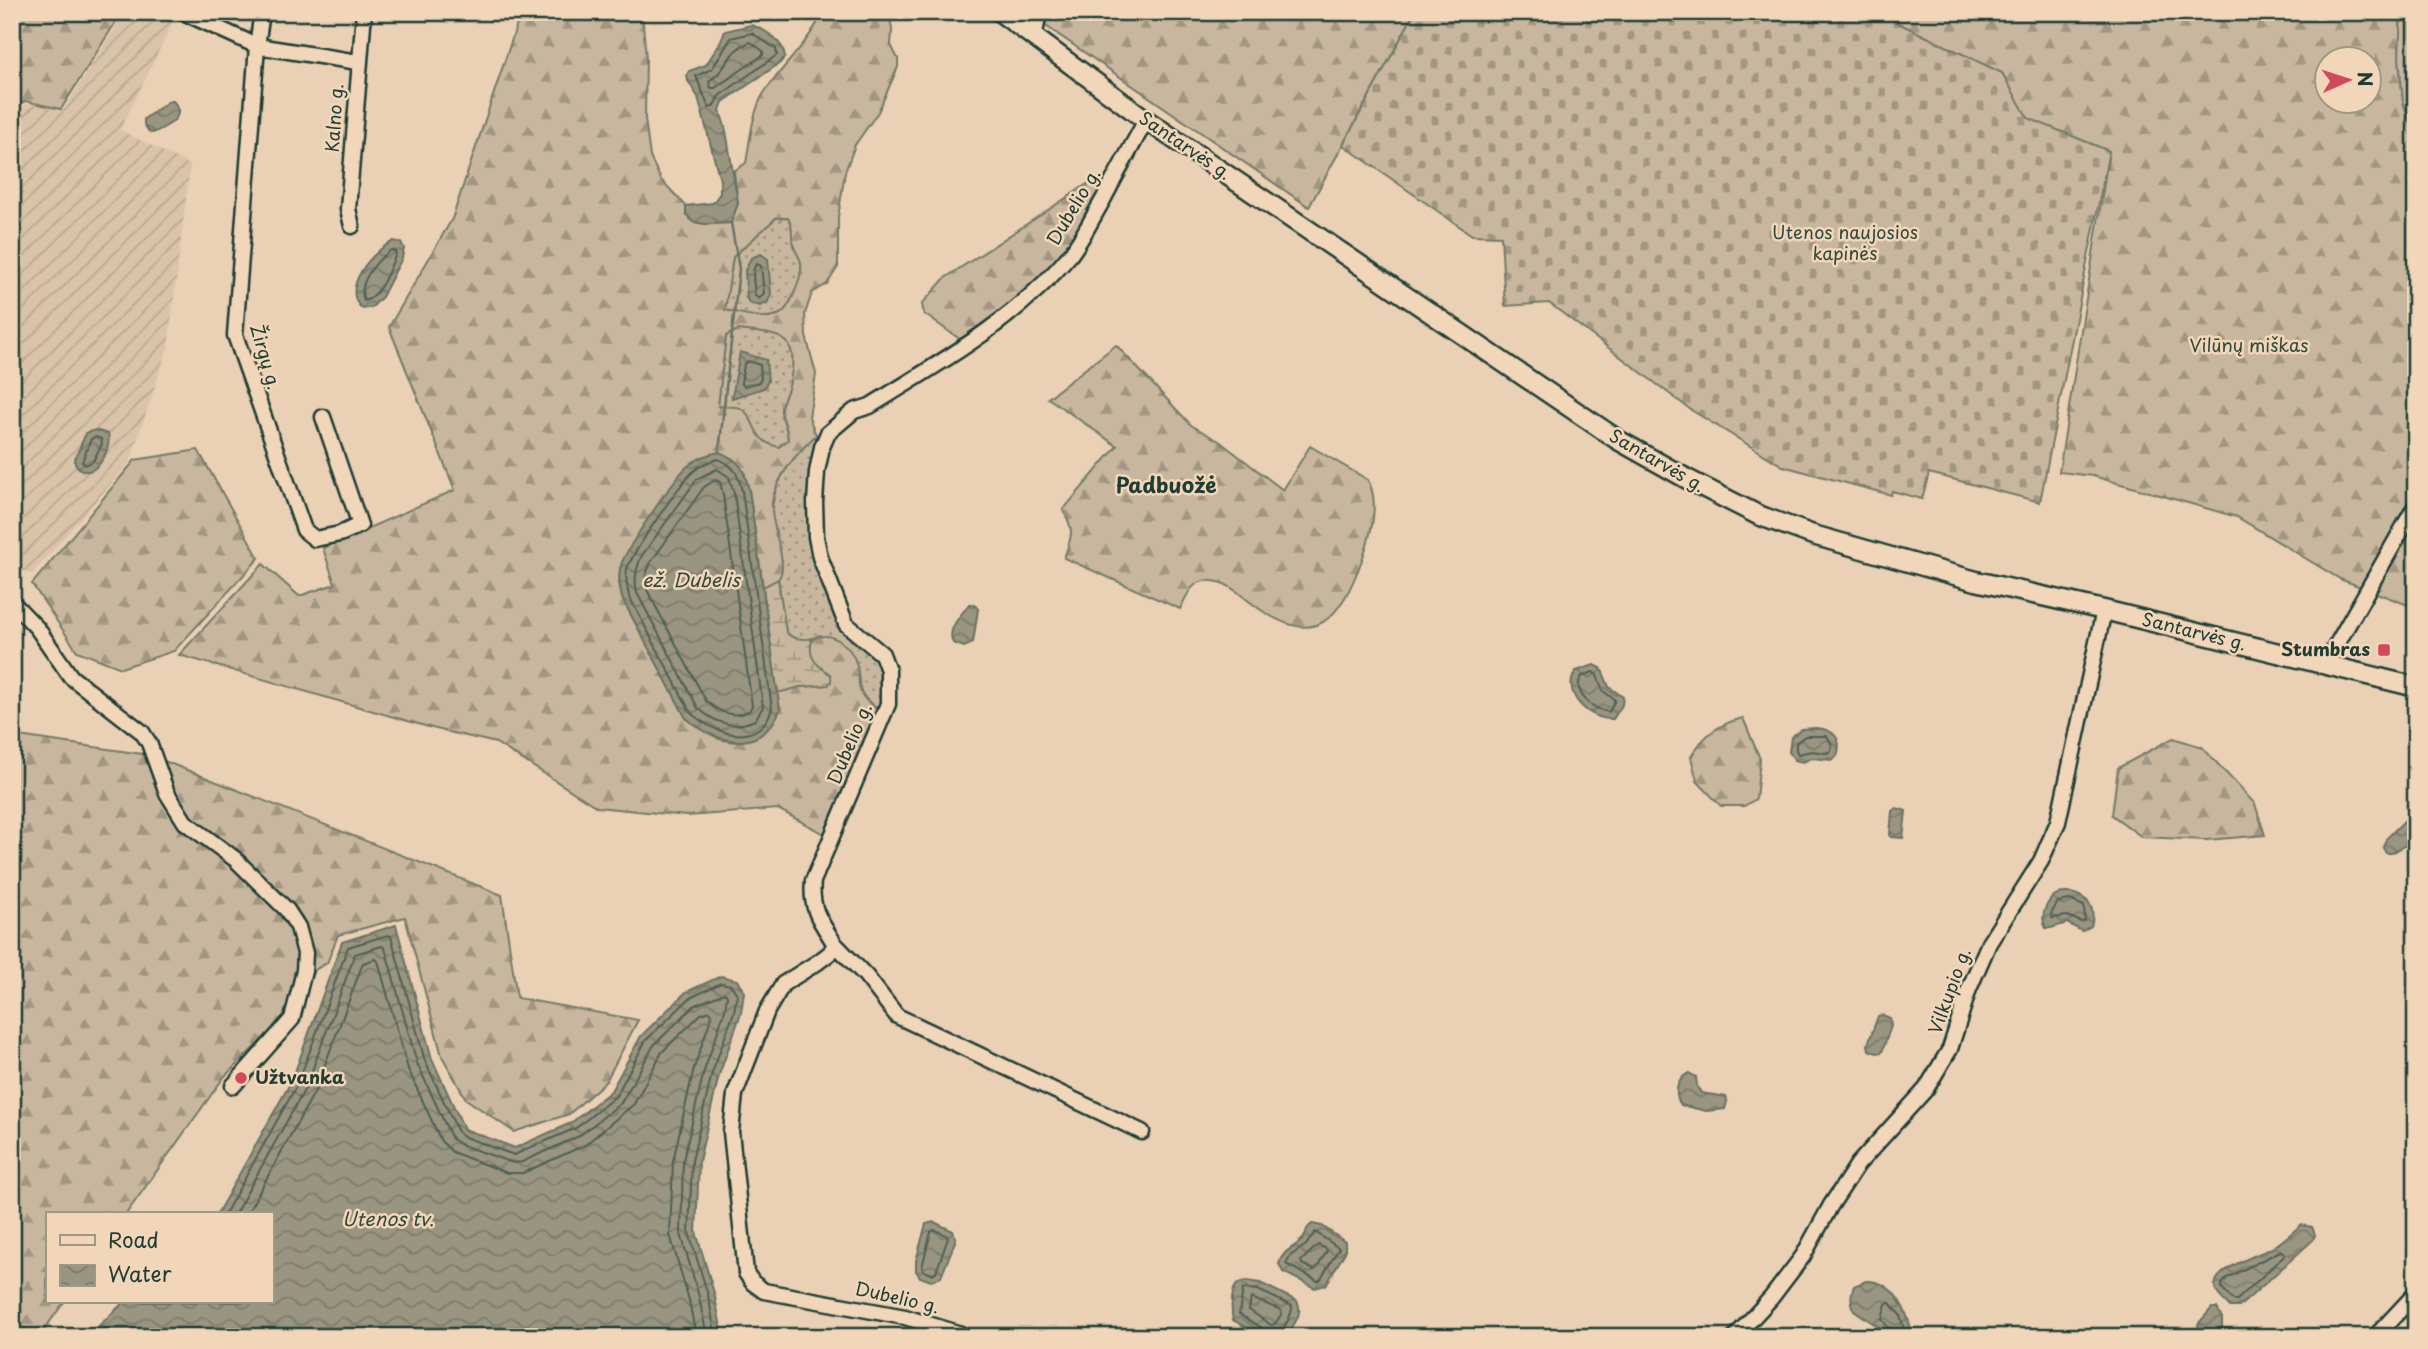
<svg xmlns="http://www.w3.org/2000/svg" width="2428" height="1349" font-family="'Playpen Sans',sans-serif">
	<defs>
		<pattern id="industrial-furrows" width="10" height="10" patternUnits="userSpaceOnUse" patternTransform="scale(1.75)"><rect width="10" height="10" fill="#d9c3a9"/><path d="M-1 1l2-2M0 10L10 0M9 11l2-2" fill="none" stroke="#baa892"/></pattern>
		<pattern id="grass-dots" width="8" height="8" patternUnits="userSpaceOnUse" patternTransform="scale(1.75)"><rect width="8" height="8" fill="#c8b79e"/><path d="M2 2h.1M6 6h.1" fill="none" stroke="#a29682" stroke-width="1.8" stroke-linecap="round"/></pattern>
		<pattern id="forest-firs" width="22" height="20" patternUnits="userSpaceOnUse" patternTransform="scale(1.75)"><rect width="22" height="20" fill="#c8b79e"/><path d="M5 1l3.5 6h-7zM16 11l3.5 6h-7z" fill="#a29682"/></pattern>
		<pattern id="wetland-marsh" width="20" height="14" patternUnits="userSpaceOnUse" patternTransform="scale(1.75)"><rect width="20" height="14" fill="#c8b79e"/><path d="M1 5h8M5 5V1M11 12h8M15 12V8" fill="none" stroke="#a29682"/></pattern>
		<pattern id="cemetery-stones" width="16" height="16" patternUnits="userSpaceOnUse" patternTransform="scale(1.75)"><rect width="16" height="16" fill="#c8b79e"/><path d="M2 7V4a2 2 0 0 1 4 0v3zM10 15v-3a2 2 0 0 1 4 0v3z" fill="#a29682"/></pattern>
		<pattern id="water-waves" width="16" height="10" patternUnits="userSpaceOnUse" patternTransform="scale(1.75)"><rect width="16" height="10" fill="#999581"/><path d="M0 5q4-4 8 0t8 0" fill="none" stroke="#7c7b6a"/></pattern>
	</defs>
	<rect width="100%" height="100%" fill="#ead0b4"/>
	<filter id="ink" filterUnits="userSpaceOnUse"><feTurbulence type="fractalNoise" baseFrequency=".0143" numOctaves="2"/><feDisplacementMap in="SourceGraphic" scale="14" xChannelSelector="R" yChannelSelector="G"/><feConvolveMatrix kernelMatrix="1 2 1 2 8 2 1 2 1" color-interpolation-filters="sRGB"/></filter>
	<g filter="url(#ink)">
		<path fill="url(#industrial-furrows)" d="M125 12 177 14 120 130 190 165 168 347 130 462 32 574 12 567V113L27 104 64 109Z"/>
		<path fill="url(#grass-dots)" stroke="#747a69" stroke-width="2" d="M776 218H788C795 231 790 232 793 244 794 250 800 256 801 263 803 276 790 311 778 315 762 321 741 313 724 310L733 257Z
			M738 330C778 335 801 332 790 382 789 391 782 399 781 408 780 418 788 426 788 440L779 447C760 444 754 431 747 415L718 406 726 336Z
			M816 435 818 452 812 490 835 610 882 663 881 712C864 698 860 697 858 674L820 635C809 641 794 642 786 632L778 579C787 564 778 548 774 531 765 491 788 461 816 435Z"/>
		<path fill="url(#forest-firs)" stroke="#747a69" stroke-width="2" fill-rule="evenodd" d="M12 12H122L61 109 25 101 12 109Z
			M521 12H642L646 58 645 119 650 157 661 180 686 206V214L693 222 706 224 731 223 738 203 734 171 746 163C750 141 752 112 764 93 783 65 808 44 823 12H889L892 29 891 45 898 59V67L878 112 855 145 845 172 838 217V267L827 284 812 293 805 314 806 336 816 374 809 417 816 435C797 453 777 475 772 502 768 521 792 568 777 580 774 583 767 585 763 587L749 490 744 471 620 568 619 583 622 598 686 718 719 739 734 742 751 739 780 710 777 693 800 687 828 685 827 672C812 665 808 654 812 639 832 629 852 646 857 666 859 675 858 685 861 693 864 701 874 707 881 712L826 835 778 809 687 816 597 807 496 743 432 728 179 655 263 564 299 596 335 584 323 548 455 490 389 327 452 219ZM776 218H788C795 231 790 231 793 244 794 250 800 256 801 263 803 275 790 311 778 315 762 321 741 313 725 310L733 257ZM738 330C778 335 801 332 790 382 789 391 782 400 781 408 781 419 788 425 788 440L779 447C750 442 757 416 740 408 734 406 724 407 718 406L726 336Z
			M1045 12H1415L1309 207 1043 24Z
			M1875 12H2401L2399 57 2403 102 2416 138V608L2340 579 2237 517 2093 476 2059 472 2109 151 2027 118 2002 73ZM2326 60H2368V102H2326Z
			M1099 179H1110L1079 234 1043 279 964 342 924 314 922 304 945 278 1089 183Z
			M1116 345 1191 425 1219 441 1283 490 1310 446 1368 480C1380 503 1371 534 1363 557 1340 620 1316 651 1254 605 1240 595 1230 583 1213 581 1193 578 1188 593 1180 609L1064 558C1072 536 1075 531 1063 510L1117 446 1048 398Z
			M198 450 259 558 174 651 121 668 77 651 32 584 135 460Z
			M1743 718 1760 759 1756 799 1744 806H1721L1697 781 1691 757C1703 735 1719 724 1743 718Z
			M12 735 149 755 502 895 517 998 638 1020 606 1081 569 1114 514 1132 466 1099 442 1056 405 917 338 935 327 963 316 969 288 1014 224 1077 126 1214H47V1302H64L39 1337H12Z
			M2173 738 2202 747 2255 804 2265 835 2206 840 2142 837 2112 815 2118 768Z"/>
		<path fill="url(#wetland-marsh)" stroke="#747a69" stroke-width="2" d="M778 579 786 632C793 640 801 639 812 639 807 659 817 665 831 675V682L828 685 800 687 777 693 763 587Z"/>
		<path fill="url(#cemetery-stones)" stroke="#747a69" stroke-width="2" d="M1415 12H1875L2002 73 2028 118 2109 151 2040 502 1929 473 1922 499 1892 491 1891 495 1783 466 1691 410 1549 303 1505 306 1501 236 1472 235 1343 145Z"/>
		<path fill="#c8b79e" stroke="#747a69" stroke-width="2" d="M2401 12H2416V138L2403 102 2399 57Z"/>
		<path fill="url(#water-waves)" stroke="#687262" stroke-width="2" d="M751 25C765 29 784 42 785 57L780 63 723 102 720 110 726 131 738 203 731 223 706 224 693 222 686 214V206L713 203 720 193V180L698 97 688 81 687 75 689 71 706 65 720 43 725 31Z
			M169 101H173C188 117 166 127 153 133L149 132 144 124V119Z
			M394 241 401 243 404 248 402 258 382 297 372 307 363 309C338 290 374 249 394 241Z
			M761 254 768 259 771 295 767 303 760 306 749 303 747 299 745 271 751 258Z
			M740 352 766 360 768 381 764 388 732 398Z
			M95 430 108 434C113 453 88 489 74 461L86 433Z
			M719 452C741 461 743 467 749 490L780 710C760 756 717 744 686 718L622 598C620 587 618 576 621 565 626 549 676 475 689 465 698 458 708 454 719 452Z
			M969 604H974L978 609 973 643 964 647 953 643C946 629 961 616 969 604Z
			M1594 665 1601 668 1609 687 1623 697 1622 705 1613 719C1590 721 1560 693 1576 671Z
			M1816 728C1833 729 1843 738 1837 756L1832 760 1812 758 1803 762 1795 760 1789 752 1791 737 1802 729Z
			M1896 808 1906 811 1903 838 1891 837 1890 835 1892 811Z
			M2416 809V839L2392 853H2386L2383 848 2386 839Z
			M2071 893C2089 897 2096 908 2091 926L2082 931 2067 923 2051 928H2046C2040 918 2045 904 2054 896 2058 892 2065 893 2071 893Z
			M396 925 432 1059 464 1129 515 1148 571 1123 611 1091 641 1036 686 992 721 976 737 980 744 992 741 1013 719 1075 699 1161 696 1232 714 1293 723 1337H87L124 1302H271V1214H217L292 1080 342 942Z
			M1882 1015 1890 1018 1891 1026 1882 1052 1877 1053 1869 1050 1868 1044 1878 1016Z
			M1689 1073 1696 1077 1697 1086 1701 1093 1726 1097 1727 1102 1725 1109 1706 1111 1681 1105C1673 1093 1677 1079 1689 1073Z
			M934 1222 953 1231 956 1239 941 1277 931 1281 920 1277 916 1271V1261L926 1224Z
			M1312 1224 1322 1226 1345 1242V1252L1326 1285 1315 1288 1283 1272 1279 1264C1283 1249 1294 1249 1303 1239 1308 1232 1304 1229 1312 1224Z
			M2301 1225 2312 1227 2315 1235 2313 1240 2239 1307H2230C2225 1301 2214 1293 2215 1285 2217 1267 2260 1255 2275 1246 2284 1240 2293 1232 2301 1225Z
			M1246 1281 1260 1283 1297 1301C1304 1314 1293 1325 1286 1337H1263L1233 1320C1231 1313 1231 1291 1236 1286 1238 1282 1242 1282 1246 1281Z
			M1866 1281C1895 1280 1908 1313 1913 1337H1885L1880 1328 1854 1310C1851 1301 1850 1294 1854 1286Z
			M2212 1308H2217L2222 1318V1333C2216 1338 2205 1338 2199 1333L2198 1324Z"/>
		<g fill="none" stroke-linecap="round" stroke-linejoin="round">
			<path stroke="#506053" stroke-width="2" d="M752 33 776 49 777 55 719 96 713 107 709 108 696 76 712 69 731 38Z
				M751 42 763 51V55L715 88H711L709 81C730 68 726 50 751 42Z
				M391 250 395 251 396 254C389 269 380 298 364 301 357 282 376 261 391 250Z
				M756 264 761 266 764 293 759 299 755 296C755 285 750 274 756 264Z
				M748 361 760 365 761 379 759 382 744 386 741 383 744 364Z
				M95 437 101 439 102 444 93 461 86 465 82 462 91 439Z
				M718 459C735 466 738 474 742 491L772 709C758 749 716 735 691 713L629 596C627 587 625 578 627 569 631 555 682 480 694 471 701 465 709 461 718 459Z
				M717 469 729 477 734 493 763 707 755 720C733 730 715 723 698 708L637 593C634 579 636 570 641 557L697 479Z
				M715 480 720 482 723 495 752 706 749 711C733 719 719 712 706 701L647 590 646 574 651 562 704 487Z
				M1593 672 1597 675 1603 691 1615 700 1609 712C1594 710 1572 694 1581 677Z
				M1805 736H1827L1832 745 1831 751 1826 753 1812 751 1798 754 1796 750V743Z
				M2070 900 2084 906 2085 921 2081 922 2068 916 2052 918 2051 914 2058 902Z
				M225 1214 298 1083 348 947 388 935 391 936 425 1061 458 1132 462 1136 514 1155 576 1128 616 1096 646 1040 690 998 721 983 731 985 737 994 734 1012 712 1073 692 1161 689 1233 708 1295 716 1337
				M235 1214 306 1087 355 954 382 946 385 948 417 1063 452 1139 459 1144 513 1163 522 1162 579 1136 621 1103 654 1045 695 1005 725 993 727 996 725 1010 704 1071 683 1161 681 1234 699 1297 707 1337
				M247 1214 315 1091 363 963 375 959 378 961 408 1069 441 1141 452 1152 507 1173H523L585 1145 634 1104 662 1052 701 1014 710 1011 712 1015 694 1068 673 1161 670 1235 689 1300 696 1337
				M935 1230 946 1235 948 1238 936 1272 932 1274 924 1271 922 1267 931 1232Z
				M1315 1232 1339 1248 1321 1279 1318 1281 1286 1264 1290 1256 1306 1245Z
				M1318 1245 1325 1248 1327 1251 1317 1268 1314 1270 1302 1264 1301 1261Z
				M2280 1251 2284 1252V1256L2237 1300H2233L2222 1288V1284L2227 1278Z
				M1251 1298 1281 1310 1282 1313 1275 1324 1271 1325 1249 1310Z
				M1265 1337 1262 1328 1239 1314 1243 1289 1258 1290 1292 1306C1293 1318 1282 1325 1281 1337
				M1891 1337 1890 1330 1882 1319 1886 1304 1889 1302 1900 1315 1906 1337"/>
			<path stroke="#687262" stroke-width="2.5" d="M719 452 739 269 731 223"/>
			<g stroke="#1f3d34" stroke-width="19">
				<path id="minor" d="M183 12 257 46 358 62
					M262 12 257 46 235 335 304 530 315 539 340 534 360 525 323 417
					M1034 39 1039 12
					M352 226 348 209 364 12
					M12 602 37 628 71 677 142 732 149 743 167 793 185 822 235 859 287 910 298 927 305 953 304 971 292 1019 233 1086
					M2325 665 2416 505
					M835 944 866 976 897 1016 1142 1132
					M961 1334 905 1317 764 1291 753 1283 746 1273 731 1132 735 1094 767 1011 783 984 818 962 830 953 835 944C820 921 810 909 813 881L888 704V670L882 654 846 624 820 557 816 537 815 502 817 472 822 447 828 433 854 411 870 406C941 362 1016 320 1070 255 1083 238 1092 218 1103 200 1117 173 1132 146 1146 120
					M1735 1337 1771 1298 1803 1256 1831 1205 1858 1164 1926 1089 1950 1049 1969 989 1989 943 2041 861 2058 822 2104 610
					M2375 1337 2416 1293"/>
			</g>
			<g stroke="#1f3d34" stroke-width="23">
				<path id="major" d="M1000 12 1146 120 1618 440 1689 480 1758 515 1813 535 1976 581 2104 610 2416 687"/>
			</g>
			<use href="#minor" stroke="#f2d6b9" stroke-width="14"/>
			<use href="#major" stroke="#f2d6b9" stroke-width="18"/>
		</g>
	</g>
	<g fill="#d1495b" stroke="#f2d6b9" stroke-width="2.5">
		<rect x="2377" y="643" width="14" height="14" rx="3.5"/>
		<circle cx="241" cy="1078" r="7"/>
	</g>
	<g text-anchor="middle" stroke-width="5" stroke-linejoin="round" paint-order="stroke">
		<g font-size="18" fill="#1f3d34" stroke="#f2d6b9">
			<text transform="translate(335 118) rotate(-86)" y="6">Kalno g.</text>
			<text transform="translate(1185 146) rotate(34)" y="6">Santarvės g.</text>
			<text transform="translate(1074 207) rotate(-59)" y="6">Dubelio g.</text>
			<text transform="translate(265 357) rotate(74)" y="6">Žirgų g.</text>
			<text transform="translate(1657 461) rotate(30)" y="6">Santarvės g.</text>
			<text transform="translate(2194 632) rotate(14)" y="6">Santarvės g.</text>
			<text transform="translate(850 744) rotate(-67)" y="6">Dubelio g.</text>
			<text transform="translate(1950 991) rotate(-70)" y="6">Vilkupio g.</text>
			<text transform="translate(897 1298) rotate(13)" y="6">Dubelio g.</text>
		</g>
		<g font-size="18" fill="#30493f" stroke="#f2d6b9">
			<text x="1845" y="239">Utenos naujosios<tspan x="1845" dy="21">kapinės</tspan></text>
			<text x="2249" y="352">Vilūnų miškas</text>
		</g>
		<g font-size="18" font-weight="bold" fill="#1f3d34" stroke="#f2d6b9" text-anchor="end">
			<text x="2370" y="656">Stumbras</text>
			<text x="255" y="1084" text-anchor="start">Užtvanka</text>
		</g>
		<g font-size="19" font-style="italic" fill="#314a40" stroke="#f2d6b9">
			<text x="691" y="587">ež. Dubelis</text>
			<text x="388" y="1226">Utenos tv.</text>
		</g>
		<g font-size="21" font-weight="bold" fill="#1f3d34" stroke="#f2d6b9">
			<text x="1166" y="493">Padbuožė</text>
		</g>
	</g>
	<rect width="2428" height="1349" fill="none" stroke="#f2d6b9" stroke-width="42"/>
	<rect x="21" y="21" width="2386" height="1307" fill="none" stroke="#1f3d34" stroke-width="2.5" filter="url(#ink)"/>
	<rect x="46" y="1212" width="228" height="91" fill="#f2d6b9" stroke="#9e9984" stroke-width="2"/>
	<rect x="60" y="1235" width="35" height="10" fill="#f2d6b9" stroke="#9e9984" stroke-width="2"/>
	<text x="108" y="1248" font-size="21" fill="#1f3d34">Road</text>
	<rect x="60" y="1265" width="35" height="21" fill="url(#water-waves)" stroke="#9e9984" stroke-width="2"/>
	<text x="108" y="1282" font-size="21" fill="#1f3d34">Water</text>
	<g transform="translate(2348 80) rotate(87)"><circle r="33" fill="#f2d6b9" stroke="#9e9984" stroke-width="2"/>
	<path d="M0-5L12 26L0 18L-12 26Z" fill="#d1495b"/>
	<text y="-10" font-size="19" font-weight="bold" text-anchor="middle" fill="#1f3d34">N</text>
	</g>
</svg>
